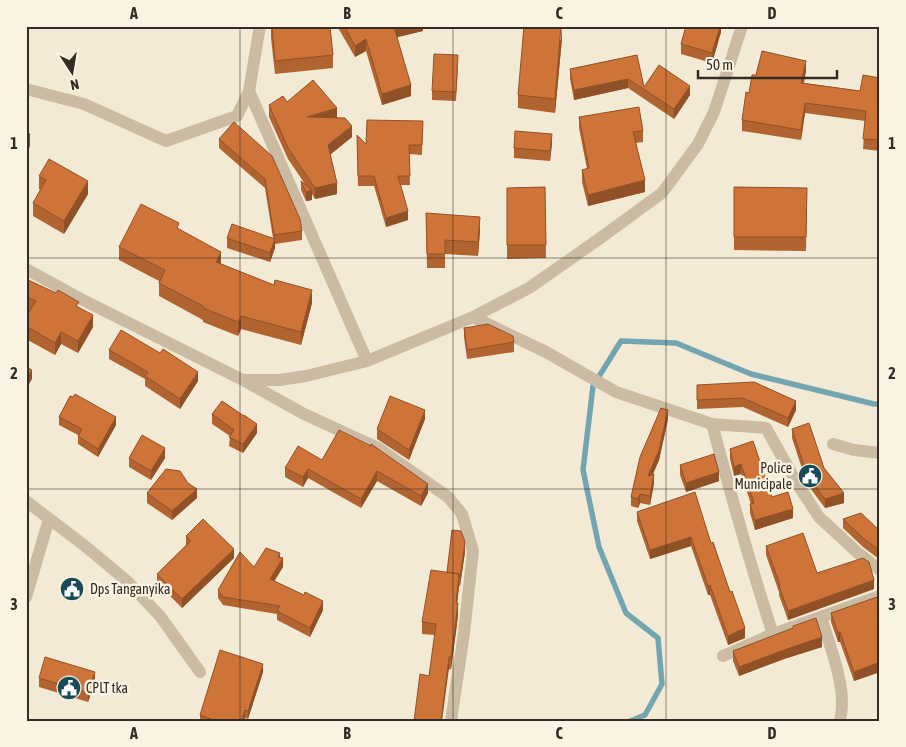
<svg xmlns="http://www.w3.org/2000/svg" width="906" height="747" font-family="'Asap Condensed',sans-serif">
	<rect width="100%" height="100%" fill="#f3ead6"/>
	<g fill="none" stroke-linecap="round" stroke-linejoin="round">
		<path stroke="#73a5b1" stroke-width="5.5" d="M630 721 645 715 662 684 658 638 626 613 599 547 583 470 593 386 621 341 676 343 751 374 874 404H880"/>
		<path stroke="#cbbba2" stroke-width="12" d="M26 89 84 104 166 141 237 116 249 91 260 26
			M249 91 367 361
			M26 269 81 299 243 380H279L306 376 367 361 473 317 529 288 599 239 662 193 698 144 714 112 742 26
			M473 317 546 352 616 392 712 424 766 428 798 485 819 517 858 553 880 570
			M245 381 304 414 378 448 448 497 462 514 473 551 464 633 451 721
			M712 424C731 495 750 565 773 634
			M833 444 854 450 880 453
			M26 501 85 546 127 581 160 616 200 672
			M26 597 49 519
			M821 617C830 647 848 689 840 721
			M723 656 773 634 880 596"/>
	</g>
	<path fill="#b26430" d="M271 26 333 55V68L275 74 271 38Z
		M337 26H423V31L397 37 411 96 382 105 366 51 355 57Z
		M721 26V32L712 63 681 54V44Z
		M562 38 555 113 518 108V95Z
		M637 55 644 87 690 95 674 119 628 88 574 100 570 79V69Z
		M458 64 456 101 432 100V91Z
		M806 71 804 83 860 91 880 78V151L863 149 865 121 805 113 801 140 742 131V120L749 93 756 75Z
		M287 102 337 117 352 137 330 155 337 194 315 199 312 194V200L306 201 301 190V181L305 184 288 159 269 117V105Z
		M579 117 643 131V142L636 143 645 192 588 206 582 182V170L587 169 579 128Z
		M423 121 422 155 409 154 410 185H401L408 220 386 227 374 186H358L357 135 366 144Z
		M234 122 302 231V240L275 244V248L270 262 227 248V238H273L265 188 219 148V139Z
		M552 143 550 161 514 158V148Z
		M39 176 88 194 64 234 33 216V203L40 190 39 189Z
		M545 187 546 258 507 259V188Z
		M734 187 807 188 806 251 734 250Z
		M426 213 480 230 478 256 445 254V268H427Z
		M179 229 221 264 312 303 301 345 241 329 238 336 203 322V320L159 296V281L119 260V247Z
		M26 279 79 307 93 327 78 353 61 344 55 355 26 339V317L30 311 26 309Z
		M464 328 514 342V352L467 359 464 337Z
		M109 350 198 381 180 409 145 386V379L109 359Z
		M697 385 796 410 788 427 743 407 697 409Z
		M73 397 116 425 98 457 78 444V435L59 425V417Z
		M212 414 257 433 243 453 229 446 230 436 212 424Z
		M425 419 409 460 377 439V429Z
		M668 419 659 460 653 474 654 483 650 505 640 503 638 508 631 506V497Z
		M792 429 824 468 844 503 825 508 807 484 792 438Z
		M339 430 428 493 421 506 377 481 361 508 308 478 303 487 285 477V468L322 460Z
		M730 449 772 497 793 518 755 530 750 513V504H751L741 474 734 476 730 459Z
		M129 458H165L151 480 129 467Z
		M680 465 719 481 686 492 680 475Z
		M147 493 197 498 172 520 147 503Z
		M637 512 711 543 745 638 728 645 710 595H708L691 546 650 559 637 521Z
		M843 519 880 531V558L879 559 863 547 843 528Z
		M186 536 234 558 182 608 157 583V574L186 545Z
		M766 546 817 573 874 589 788 620 779 595V592L766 555Z
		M465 552 460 586H459L457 603 458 615 451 669 429 676 435 635 422 634V622L447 572Z
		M280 557 283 567 274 581 323 610 310 637 277 620V614L223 605 218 598V590L254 567Z
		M880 596V672L854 681 840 642H838L831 622V613Z
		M793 626 822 647 784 659 739 676 733 661V651L793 628Z
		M263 672 248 719 245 718 244 721H200V715Z
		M39 678 95 682 88 702 39 687Z"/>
	<path fill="#915127" d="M396 26H423V31L394 38V27Z
		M562 26V38L555 113V99Z
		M720 26H721V32L712 63V53Z
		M366 39V51L355 57V46Z
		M806 61V71L801 93V83Z
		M628 79V88L574 100V90Z
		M411 85V96L382 105V94Z
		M690 86V95L674 119V109Z
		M805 103V113L801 140V130Z
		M337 108V119L307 117Z
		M352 126V137L328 156V145Z
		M30 134V146L26 157V145Z
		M552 134V143L550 161V151Z
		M645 180V192L588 206V195Z
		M88 181V194L64 234V221Z
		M337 183V194L315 199V188Z
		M312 190V200L306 201V192Z
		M408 211V220L386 227V218Z
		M480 217V230L478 256V242Z
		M275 239V248L270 262V253Z
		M221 252V266L216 262Z
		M312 290V303L301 345V332Z
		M93 315V327L78 353V341Z
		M241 316V329L238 336V322Z
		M61 332V344L55 355V343Z
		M32 370V379L26 389V379Z
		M198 372V381L180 409V399Z
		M796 401V410L788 427V418Z
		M425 410V419L409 460V450Z
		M668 410V419L659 460 648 485V476Z
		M116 417V425L98 457V449Z
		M257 424V433L243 453V444Z
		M165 448V458L151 480V471Z
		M741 464V474L734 476V467Z
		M308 469V478L303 487V477Z
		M377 471V481L361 508V499Z
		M719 472V481L686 492V483Z
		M654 474V483L650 505V496Z
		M428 484V493L421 506V496Z
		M197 489V498L172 520V511Z
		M844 493V503L825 508V499Z
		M640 494V503L638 508V499Z
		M793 509V518L755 530V520Z
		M29 536V553L26 555V537Z
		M691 537V546L650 559V550Z
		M465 542V552L460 586V577Z
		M234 549V558L182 608V599Z
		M280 553V562L283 558V567L270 588V579Z
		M459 574V586L456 615V603Z
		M874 580V589L788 620V611Z
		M710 585V595H708V586Z
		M323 601V610L310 637V628Z
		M458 603V615L456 632 451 669V657Z
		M880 615V624L877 616Z
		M745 628V638L728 645V636Z
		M840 632V642H838V633Z
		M822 637V647L784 659 739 676V667L784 650Z
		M449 657V668L442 721H441Z
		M880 662V672L854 681V672Z
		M263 664V672L248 719V711Z
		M95 672V682L88 702V693Z
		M245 710V718L244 721H241Z"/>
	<path fill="#cf7438" stroke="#915127" d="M272 26H330L333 55 275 61Z
		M344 26H396L394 27 411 85 382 94 366 39 355 46Z
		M524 26H561L555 99 518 95Z
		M686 26H720L712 53 681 44Z
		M762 51 806 61 801 83 860 91 863 75 880 78V140L863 139 866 111 805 103 801 130 742 120 746 92 749 93 752 75H756Z
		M434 54 458 55 456 92 432 91Z
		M637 55 644 87 659 65 690 86 674 109 628 79 574 90 570 69Z
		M313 80 337 108 307 117 345 118 352 126 328 145 337 183 315 188 288 148 269 105 283 96 287 102Z
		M639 107 643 131 633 132 645 180 588 195 582 170 589 168 579 117Z
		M367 120 423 121 422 145H409L410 176H398L408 211 386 218 374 176H358L357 135 366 144Z
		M234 122 272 156 300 219 302 231 274 235 265 179 219 139Z
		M515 131 552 134 550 151 514 148Z
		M26 132 30 134 26 145Z
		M49 159 88 181 64 221 33 203 46 180 39 176Z
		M301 181 312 190 306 192Z
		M545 187 546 245H507V188Z
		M734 187 807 188 806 237H734Z
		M141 204 179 223 177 228 221 252 216 262 274 285 275 280 312 290 301 332 241 316 238 322 203 308V306L159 283 165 270 119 247Z
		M426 213 480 217 478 242 445 240V254H427Z
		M232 224 275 239 270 253 227 238Z
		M26 279 56 293 58 290 79 302 76 306 93 315 78 341 61 332 55 343 26 326V317L36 301 26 297Z
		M488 324 513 336 514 342 467 350 464 328Z
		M121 330 160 353 163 349 198 372 180 399 145 376 148 372 109 350Z
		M26 367 32 370 26 379Z
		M754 382 796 401 788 418 743 398 697 400V385Z
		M75 394 116 417 98 449 78 436 82 429 59 417 70 396 73 397Z
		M390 396 425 410 409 450 377 429Z
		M222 401 244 416V415L257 424 243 444 229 437 234 430 212 414Z
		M661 408 668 410 659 450 648 476 654 474 650 496 640 494 638 499 631 497 640 457Z
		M809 423 824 468 844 493 825 499 807 475 792 429Z
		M339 430 371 446V444L374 446 428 484 421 496 377 471 361 499 308 469 303 477 285 468 298 446 322 460Z
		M142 435 165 448 151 471 129 458Z
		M753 441 772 497 788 492 793 509 755 520 750 504 754 503 741 464 734 467 730 449Z
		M714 454 719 472 686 483 680 465Z
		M166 469 180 471 188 483 197 489 172 511 147 493Z
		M695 492 711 543 713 542 730 592 732 591 745 628 728 636 710 585 708 586 691 537 650 550 637 512Z
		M861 513 880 531V549L879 550 863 538 843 519Z
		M203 519 234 549 182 599 157 574 191 541 186 536Z
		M452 530 461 531 465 542 460 577H459V574L447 572Z
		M803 533 817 573 863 558 869 562 874 580 788 611 779 586 780 585 766 546Z
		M266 548 280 553 278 557 283 558 270 579 304 595 305 592 323 601 310 628 277 611 280 606 223 597 218 590 240 552 254 567Z
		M431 570 459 574 456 603H458L456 620 451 657H449L441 721H414L420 674 429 676 436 624 422 622Z
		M880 596V615L877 616 880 625V662L854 672 840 632 838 633 831 613Z
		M816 618 822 637 784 650 739 667 733 651 793 628V626Z
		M220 650 263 664 248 711 245 710 241 721H216L200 715Z
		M45 657 95 672 88 693 39 678Z"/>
	<path fill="none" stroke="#352c25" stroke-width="1" stroke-opacity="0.55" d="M240 26V721M453 26V721M666 26V721M26 258H880M26 489H880"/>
	<defs>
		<g id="civic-disc" transform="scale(1.25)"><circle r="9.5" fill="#184a59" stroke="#faf3e2"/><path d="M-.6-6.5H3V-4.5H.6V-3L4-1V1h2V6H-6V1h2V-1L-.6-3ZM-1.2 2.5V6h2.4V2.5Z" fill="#fff"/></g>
	</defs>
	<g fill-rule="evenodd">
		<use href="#civic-disc" x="810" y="476"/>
		<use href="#civic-disc" x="72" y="589"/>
		<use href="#civic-disc" x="69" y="688"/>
	</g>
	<g text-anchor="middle" stroke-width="5" stroke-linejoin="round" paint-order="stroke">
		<g font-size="14" fill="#352c25" stroke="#faf3e2" text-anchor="start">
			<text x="792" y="473" text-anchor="end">Police<tspan x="792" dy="16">Municipale</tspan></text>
			<text x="90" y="594">Dps Tanganyika</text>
			<text x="86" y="693">CPLT tka</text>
		</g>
	</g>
	<rect width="906" height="747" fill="none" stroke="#faf3e2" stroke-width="55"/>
	<g transform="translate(72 72) rotate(168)" stroke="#faf3e2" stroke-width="4" paint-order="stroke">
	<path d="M0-4L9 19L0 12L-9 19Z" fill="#352c25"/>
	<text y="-8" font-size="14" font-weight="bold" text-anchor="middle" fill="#352c25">N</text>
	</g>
	<path d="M698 70v8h139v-8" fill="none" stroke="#352c25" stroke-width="2.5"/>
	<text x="706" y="70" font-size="15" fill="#352c25" stroke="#faf3e2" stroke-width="4" paint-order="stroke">50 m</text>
	<rect x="28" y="28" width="850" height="692" fill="none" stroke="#352c25" stroke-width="2"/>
	<g font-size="16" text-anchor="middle" font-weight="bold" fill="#352c25">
		<text x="134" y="19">A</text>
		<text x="347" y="19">B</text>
		<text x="559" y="19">C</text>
		<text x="772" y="19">D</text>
		<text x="14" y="149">1</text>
		<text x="892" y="149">1</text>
		<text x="14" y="379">2</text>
		<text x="892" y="379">2</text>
		<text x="14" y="610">3</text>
		<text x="892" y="610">3</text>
		<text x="134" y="739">A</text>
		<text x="347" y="739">B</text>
		<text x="559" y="739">C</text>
		<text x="772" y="739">D</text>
	</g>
</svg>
